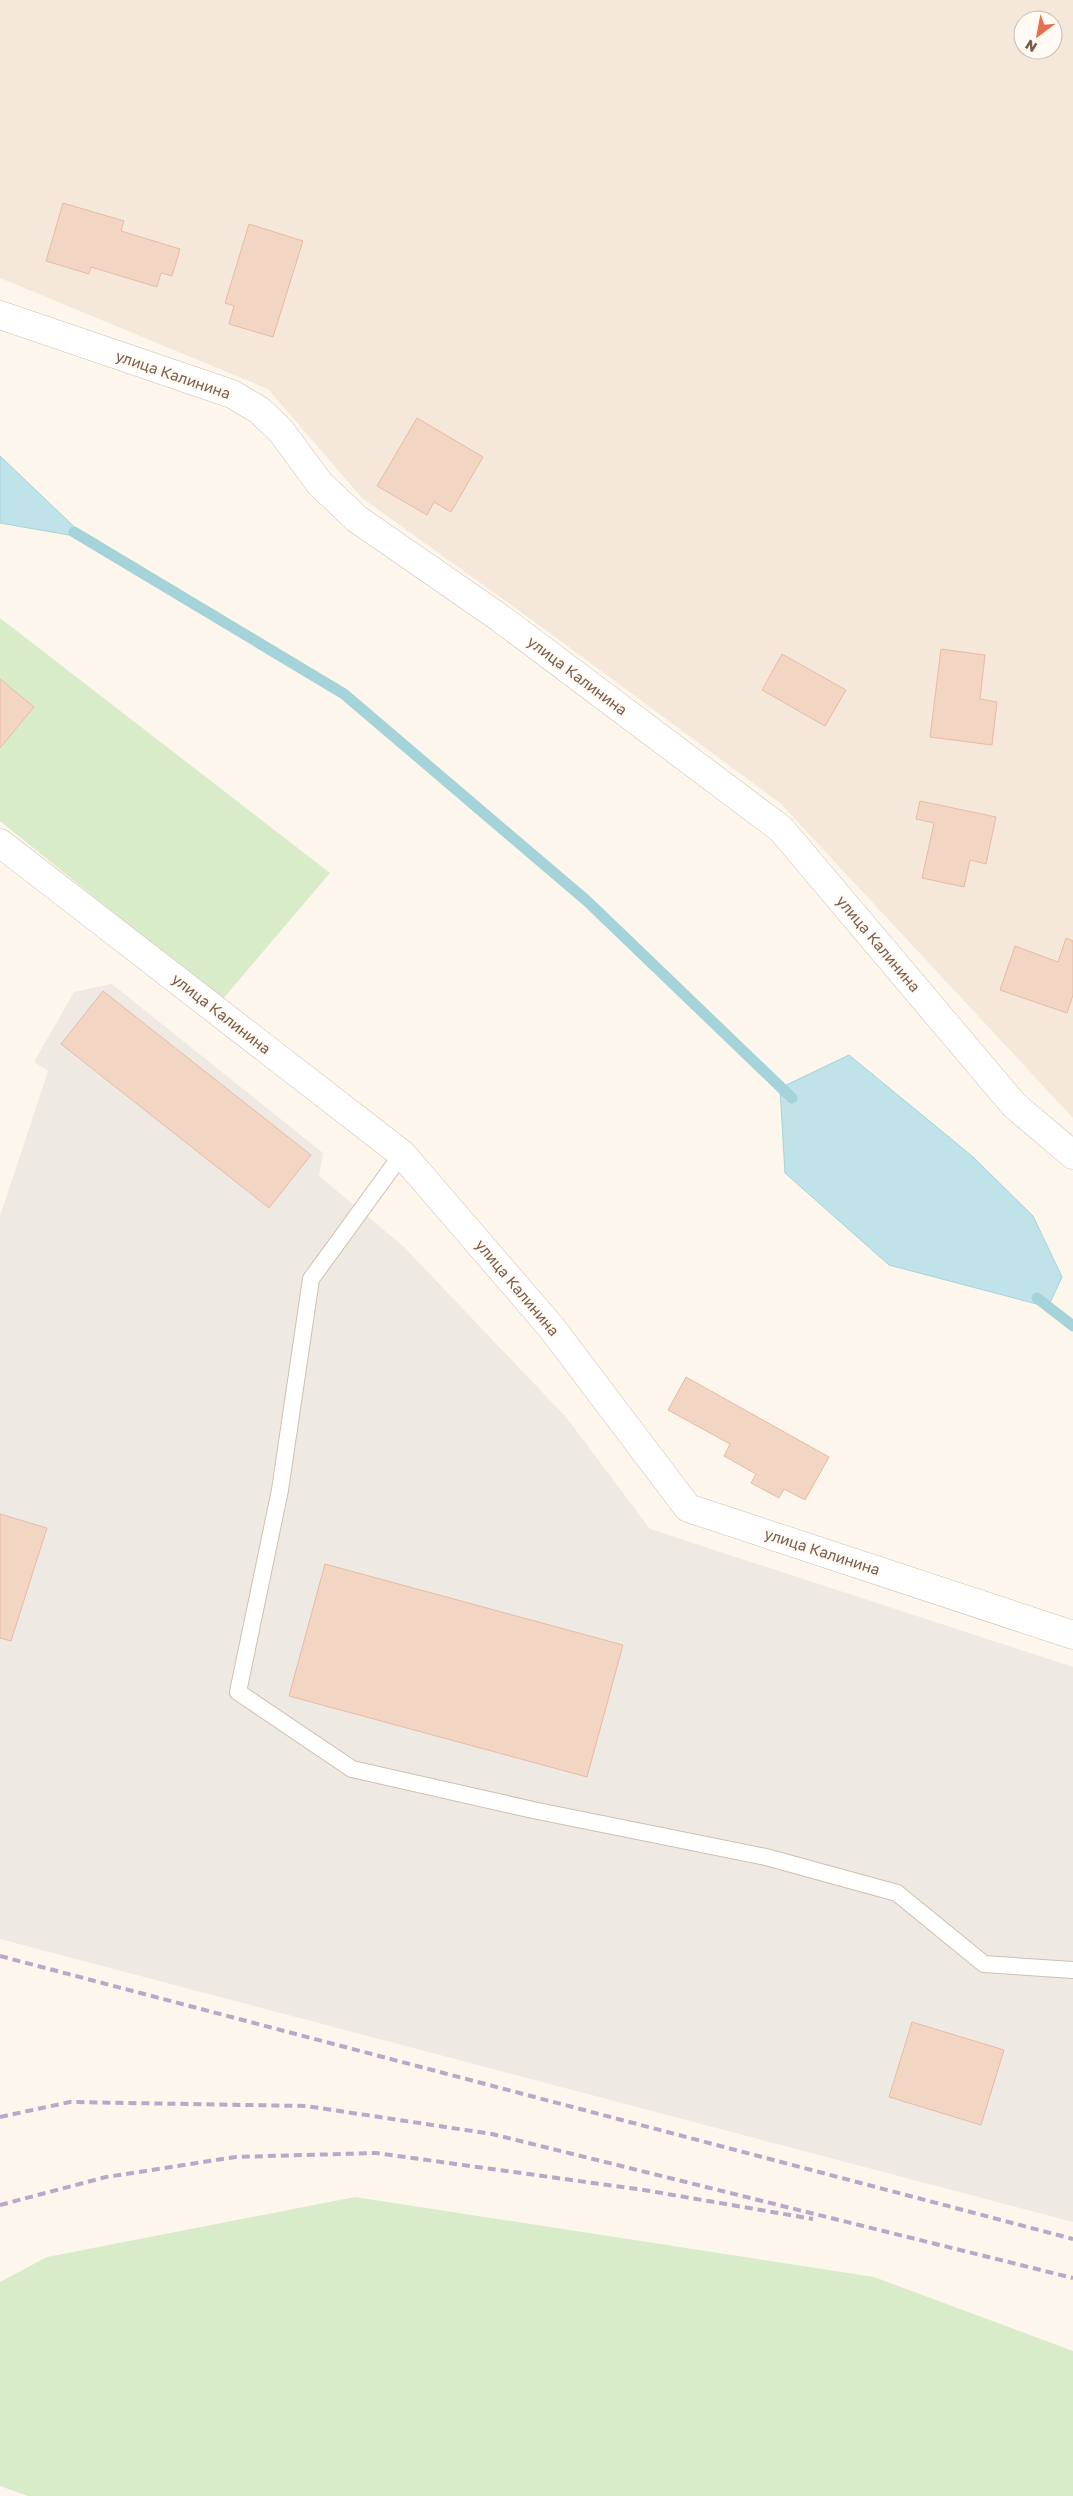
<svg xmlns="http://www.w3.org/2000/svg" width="1073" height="2496" font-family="'Golos Text',sans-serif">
	<rect width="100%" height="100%" fill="#fdf6ec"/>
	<path fill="#f5e8da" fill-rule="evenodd" d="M0 0H1073V1118L780 803 543 628 362 498 268 389 0 278ZM1023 20H1053V50H1023Z"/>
	<path fill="#efe9e4" d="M112 984 323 1153 319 1176 404 1247 566 1417 650 1529 1073 1667V2222L0 1939V1216L48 1071 34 1062 74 992Z"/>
	<path fill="#d8ecc9" d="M0 618 330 873 222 1000 0 821Z
		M355 2197 874 2277 1073 2351V2496H28L0 2486V2282L47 2257Z"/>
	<path fill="#bfe3e8" stroke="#a5d3da" d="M0 456 86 538 0 523Z
		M849 1055 972 1156 1033 1216 1062 1277 1048 1307 889 1265 785 1173 780 1088Z"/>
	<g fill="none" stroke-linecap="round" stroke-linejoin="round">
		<path stroke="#a5d3da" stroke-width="11" d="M74 532 344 694 587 901 792 1098
			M1037 1298 1073 1326"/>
	</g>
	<path fill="#f3d5c3" stroke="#e6bba3" d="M63 203 124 221 121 231 180 249 172 276 161 273 157 287 91 267 89 274 46 261Z
		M249 224 303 241 273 337 229 324 234 306 225 303Z
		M417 418 483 457 451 512 434 502 427 515 377 486Z
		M941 649 985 655 980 699 997 702 992 745 930 737Z
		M782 654 846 690 825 726 762 690Z
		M0 679 34 707 0 748Z
		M920 801 996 817 986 864 970 860 964 887 922 878 934 823 916 819Z
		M1066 938 1073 941V995L1067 1013 1000 990 1015 946 1058 962Z
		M103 991 311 1155 269 1208 61 1044Z
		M686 1377 829 1457 805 1500 784 1489 779 1498 751 1483 756 1474 724 1456 730 1444 668 1410Z
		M0 1514 47 1528 11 1641 0 1638Z
		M325 1564 623 1645 587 1777 289 1696Z
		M912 2022 1004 2050 981 2125 889 2097Z"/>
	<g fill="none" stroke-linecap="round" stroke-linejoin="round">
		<g stroke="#d1beb0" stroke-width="18">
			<path id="lane" d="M402 1154 311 1279 280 1490 238 1692 352 1769 533 1810 766 1857 897 1893 984 1964 1073 1970"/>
		</g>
		<g stroke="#d1beb0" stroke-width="29">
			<path id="street" d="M0 315 232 394 259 410 281 431 320 484 357 519 500 618 781 829 1014 1105 1073 1155
				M0 843 402 1154 551 1327 688 1508 1073 1635"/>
		</g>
		<use href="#lane" stroke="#fff" stroke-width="16"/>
		<use href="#street" stroke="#fff" stroke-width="28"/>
		<path stroke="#b9a8c9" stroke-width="4" stroke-dasharray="8 5" stroke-linecap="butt" d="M0 1956 1073 2239
			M0 2117 70 2102 306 2106 492 2134 1073 2278
			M0 2205 106 2177 236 2157 376 2153 644 2190 813 2219"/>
	</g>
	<g text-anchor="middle" stroke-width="4.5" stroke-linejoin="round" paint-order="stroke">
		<g font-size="15" fill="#7a5c4d" stroke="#fffaf3">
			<text transform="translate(173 375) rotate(19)" y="5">улица Калинина</text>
			<text transform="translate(577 676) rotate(37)" y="5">улица Калинина</text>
			<text transform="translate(878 944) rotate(50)" y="5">улица Калинина</text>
			<text transform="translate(221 1014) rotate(38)" y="5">улица Калинина</text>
			<text transform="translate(517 1288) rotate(50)" y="5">улица Калинина</text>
			<text transform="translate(822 1552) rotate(18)" y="5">улица Калинина</text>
		</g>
	</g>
	<g transform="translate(1038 35) rotate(212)"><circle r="24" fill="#fffaf3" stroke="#cabbb1"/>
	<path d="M0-4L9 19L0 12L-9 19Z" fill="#e76f51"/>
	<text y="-8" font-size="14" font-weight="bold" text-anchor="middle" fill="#7a5c4d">N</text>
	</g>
</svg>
